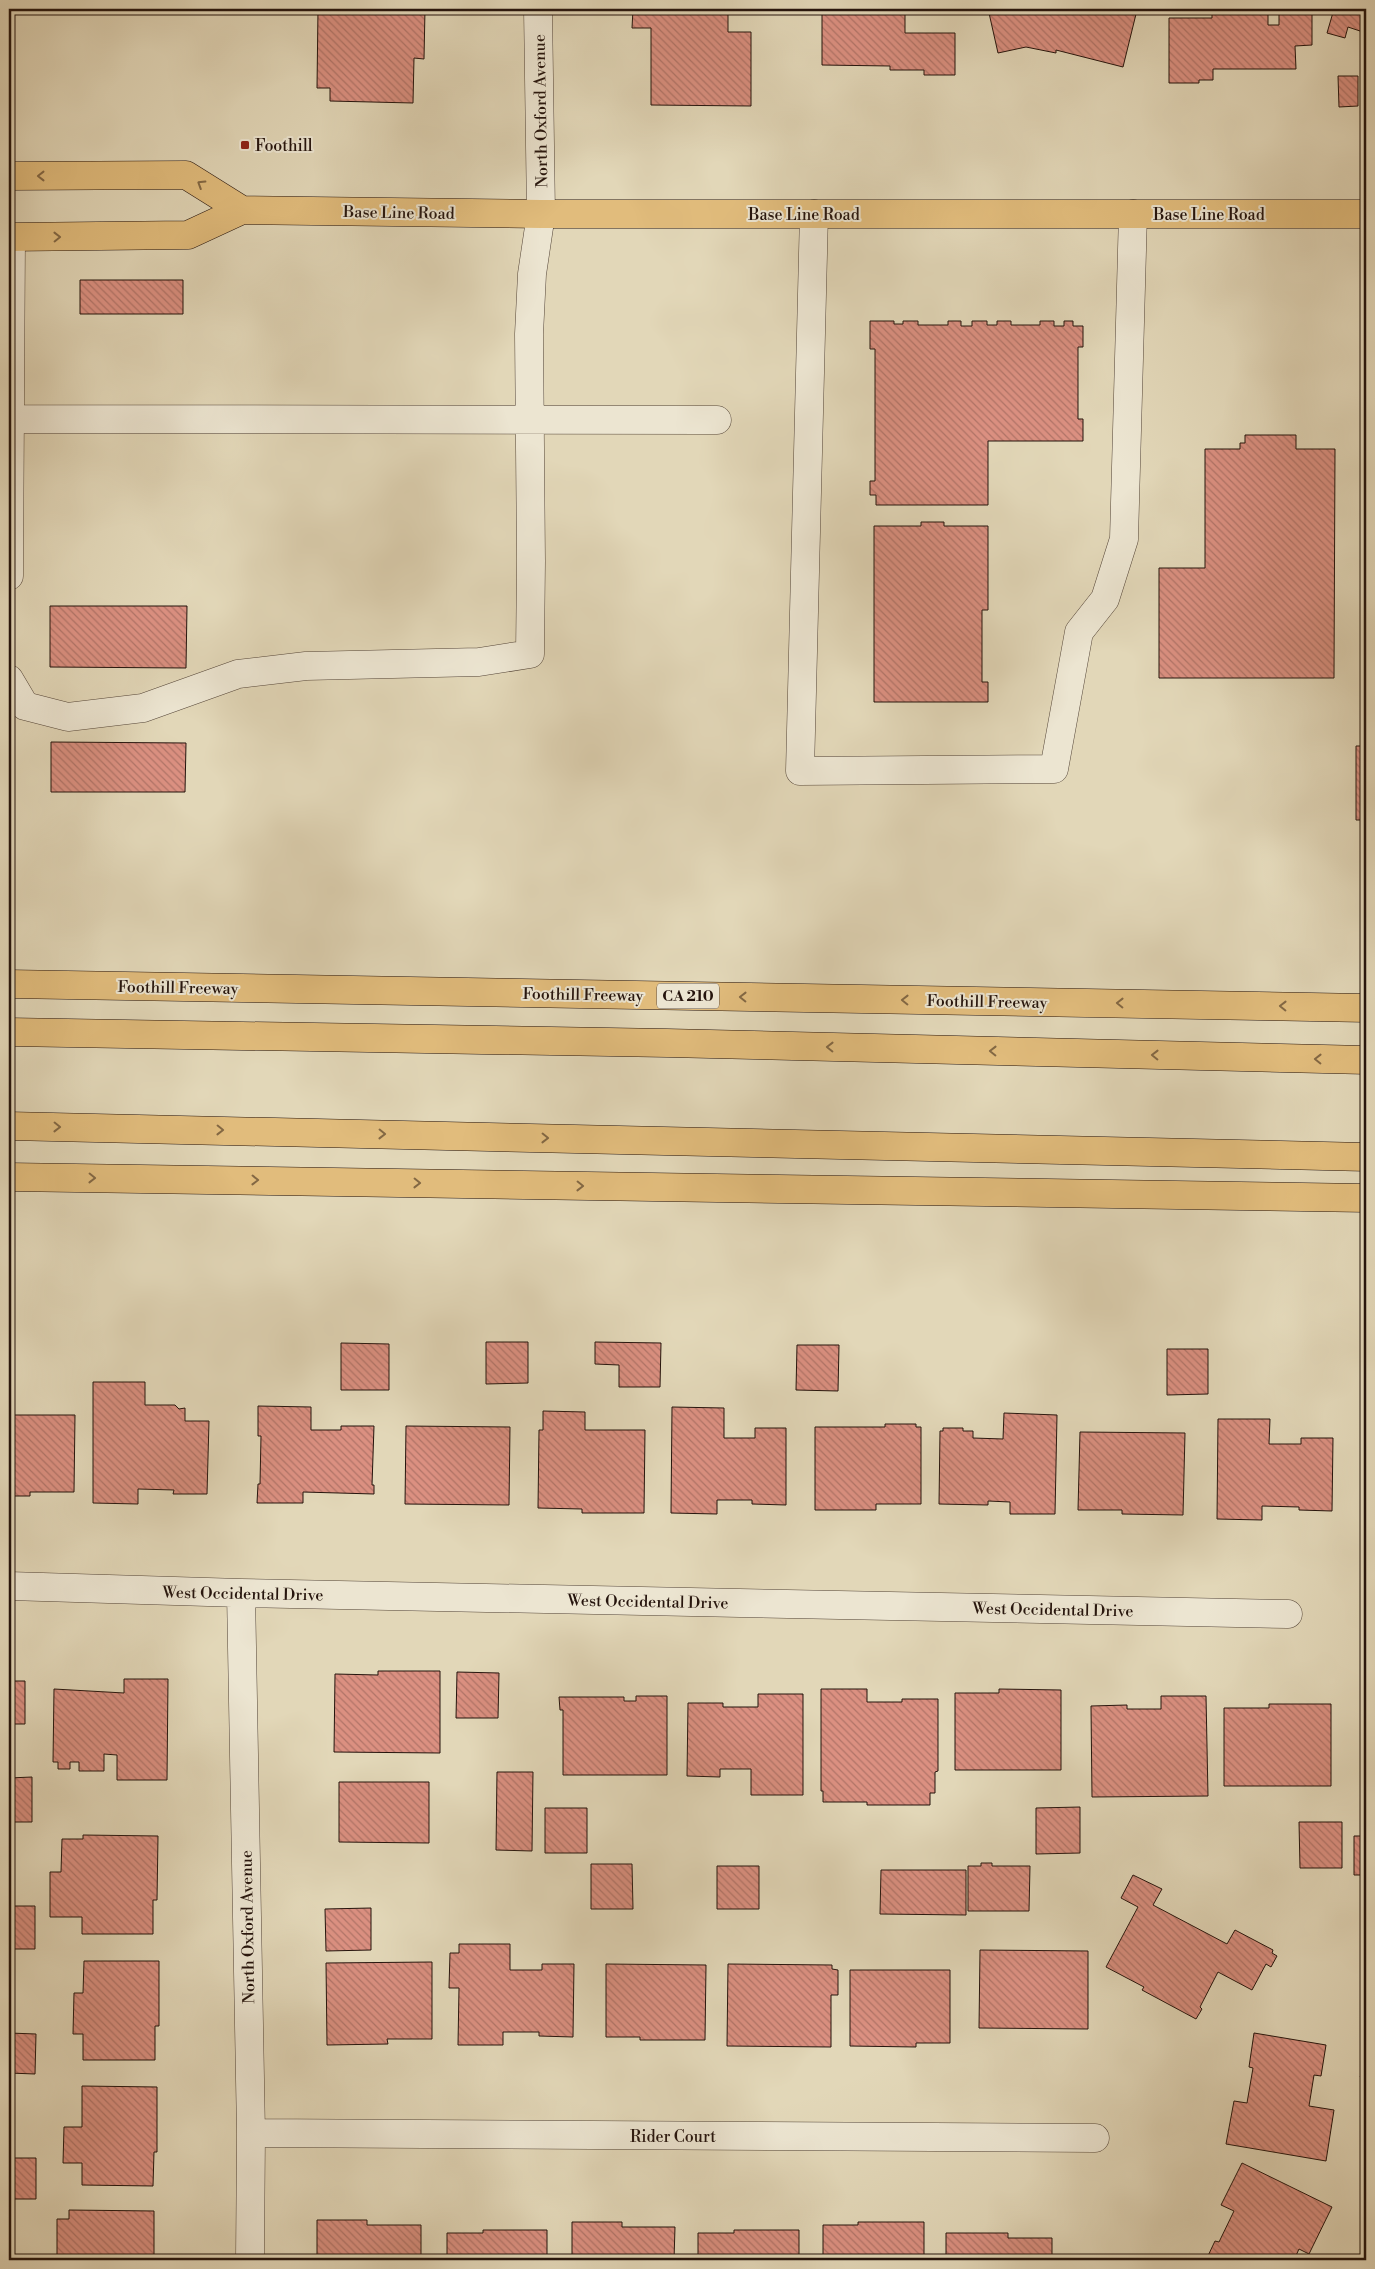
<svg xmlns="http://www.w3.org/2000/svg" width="1375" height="2269" font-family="'Libre Bodoni',serif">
	<defs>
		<pattern id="building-back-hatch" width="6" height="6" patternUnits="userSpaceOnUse" patternTransform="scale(1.25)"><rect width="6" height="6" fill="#db9081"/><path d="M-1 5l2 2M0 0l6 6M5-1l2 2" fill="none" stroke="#b17468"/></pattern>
	</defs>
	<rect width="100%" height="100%" fill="#e2d7b8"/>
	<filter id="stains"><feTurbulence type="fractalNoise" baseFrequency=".004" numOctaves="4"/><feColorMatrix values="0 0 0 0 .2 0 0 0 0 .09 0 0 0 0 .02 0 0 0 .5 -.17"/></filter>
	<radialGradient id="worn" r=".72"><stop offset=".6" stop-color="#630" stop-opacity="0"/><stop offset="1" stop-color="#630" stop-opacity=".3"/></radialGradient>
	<path fill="url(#building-back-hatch)" stroke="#25140d" d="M318 9H425L424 59 414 58 413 103 330 101V88H317Z
		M633 9H728V32H751V106L651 105V28H632Z
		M822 9H905V33H955V75H924V70H890V66L822 65Z
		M1005 9H1134L1137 10 1123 67 1056 50V53L1026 47 998 53 989 13Z
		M1212 9H1268V25H1279V11H1312V45L1295 46 1296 69H1213V80H1199V83H1169V18H1212Z
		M1334 9H1366V33L1348 27 1345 38 1327 33Z
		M1338 76H1358V106L1339 107Z
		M80 280H183V314H80Z
		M870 321H894V324H903V321H918V325H948V321H961V326H972V321H987V325H997V321H1011V325H1040V321H1054V326H1064V321H1073V326H1083V347H1078V419H1083V441H988V505H876V495H870V481H875V349H870Z
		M1245 435H1296V449H1335L1334 678H1159V568H1205V449H1240V443H1245Z
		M921 522H944V526H988V610H982V682H988V702H874V526H921Z
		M50 606H187L186 668 50 667Z
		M51 742 186 743 185 792H51Z
		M1356 746H1366V820H1356Z
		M486 1342H528V1383L486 1384Z
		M595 1342 661 1343 660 1387H619V1365L595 1364Z
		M341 1343 389 1344V1390H341Z
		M797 1345H839L838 1391 796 1390Z
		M1167 1349H1208V1394L1167 1395Z
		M93 1382H145V1405H175L179 1409 185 1408V1421H209L207 1494H173L174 1490 138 1489V1504L93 1503Z
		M258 1406 311 1407V1430H341V1426H374L372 1485H374V1494L303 1492V1503H257L258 1484H260L261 1436H258Z
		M672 1407 724 1408V1438H755V1428H786V1505L752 1504V1500H717V1514L671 1513Z
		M543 1411 585 1412V1430H645L644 1513H582V1509L538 1508 539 1430H543Z
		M1004 1413 1057 1415 1055 1514H1010V1502L988 1501V1505L939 1504 940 1431H943V1428H963V1431H973V1438L1003 1439Z
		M9 1415H75L74 1492H30V1496H9Z
		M1218 1419H1270L1269 1444H1301V1438H1333L1332 1511 1299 1510V1507L1262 1506V1520L1217 1519Z
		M885 1424H916V1427H921V1504H876V1510H815V1427H885Z
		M406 1426 510 1427 509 1505 405 1504Z
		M1080 1432 1185 1433 1183 1515 1122 1514V1510H1078Z
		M378 1671H440V1753L334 1752 335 1674 378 1675Z
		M457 1672 499 1673 498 1718H456Z
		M124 1679H168L167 1780H117V1755L104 1754V1771H79V1762H70V1769H58V1762H53L54 1689 124 1693Z
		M9 1681H25V1724H9Z
		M821 1689H867V1702H902V1699H938V1771L935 1772V1793H930V1805H867V1802H823V1791H821Z
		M999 1689 1061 1690V1770H955V1693H999Z
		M758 1694H803V1795H751V1769H720V1777L687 1776 688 1703H723V1707H758Z
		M636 1696H667V1775H563V1710H560L559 1697H624V1701H636Z
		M1161 1696H1206L1208 1796 1092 1797 1091 1706 1127 1705V1709H1161Z
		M1269 1704H1331V1786H1224V1708H1269Z
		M497 1772H533L532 1851 496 1850Z
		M32 1777V1822H9V1778Z
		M339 1782H429V1843L339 1842Z
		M1080 1807V1853L1036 1854V1808Z
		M545 1808H587V1853H545Z
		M1299 1822H1342V1868H1300Z
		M83 1835 158 1836 157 1900H153V1934H82V1917H50V1872H61L62 1839H83Z
		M1354 1836H1366V1875H1354Z
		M981 1863H992V1866H1030L1029 1911H968V1866H981Z
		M591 1864H632L633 1909H591Z
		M717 1866H759V1909H717Z
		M881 1870H966V1915L880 1914Z
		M1133 1875 1162 1889 1153 1905 1227 1944 1235 1930 1273 1950 1272 1953 1277 1956 1271 1967 1266 1964 1252 1990 1218 1972 1200 2007 1202 2009 1196 2019 1142 1990 1144 1987 1106 1967 1138 1907 1121 1898Z
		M9 1906H35V1949H9Z
		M371 1908V1950L326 1951 325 1909Z
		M459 1944H510V1970H542V1964H574L573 2037 539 2036V2032H503V2045H458L459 1988H449L450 1953H459Z
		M980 1950 1088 1951V2029L979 2028Z
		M84 1961H159V2026H155V2060H83V2034H73L74 1993H83Z
		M432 1962V2039H387L388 2044 327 2045 326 1963Z
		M606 1964 706 1965 705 2040H640V2037H606Z
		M728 1964 832 1965V1969L838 1970V1995H831V2047L727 2046Z
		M850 1970H950V2043H916V2047L850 2046Z
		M9 2033 36 2034 35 2074 9 2073Z
		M1254 2033 1326 2045 1321 2076 1314 2075 1309 2106 1334 2110 1326 2161 1226 2144 1234 2101 1247 2103 1253 2068 1249 2067Z
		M1366 2067V2081L1360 2077Z
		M82 2086 157 2087V2152H154L153 2186 82 2185V2163H63L64 2127H82Z
		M9 2158H36V2199H9Z
		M1242 2163 1332 2207 1309 2254 1299 2249 1294 2260H1206L1215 2241 1219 2242 1234 2211 1221 2205Z
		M69 2210 154 2211V2260H57V2219H69Z
		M317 2220H367V2225H421V2260H317Z
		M572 2222H622V2227H675L674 2260H572Z
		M858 2222H924V2260H823V2225H858Z
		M483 2230H547V2260H447V2233H483Z
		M734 2230H799V2260H698V2233H734Z
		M946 2233H1008V2238H1052V2260H946Z"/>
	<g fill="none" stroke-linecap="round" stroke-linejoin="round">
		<g stroke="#544538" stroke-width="29">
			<path id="minor" d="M814 214 800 771 1054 769 1079 632 1105 599 1124 539 1133 214
				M10 419 717 420
				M9 576 11 237
				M9 679 25 706 68 717 143 708 238 674 306 666 479 662 530 654 531 561 529 334 532 274 541 214 538 9
				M9 1586 241 1593 1288 1614
				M241 1593 251 2133 250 2260
				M251 2133 1095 2138"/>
		</g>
		<g stroke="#25140d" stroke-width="29">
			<path id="major" d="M9 176 186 175 242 210
				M9 237 188 235 242 210 541 214H1366"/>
		</g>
		<g stroke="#25140d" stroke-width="29">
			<path id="highway" d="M9 984 1366 1008
				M9 1032 667 1043 1366 1060
				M9 1126 1366 1157
				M9 1177 1366 1198"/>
		</g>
		<use href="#minor" stroke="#ece5d1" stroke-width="28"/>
		<use href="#major" stroke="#e1bc7c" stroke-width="28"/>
		<use href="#highway" stroke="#e1bc7c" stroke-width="28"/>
	</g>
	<defs><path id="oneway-chevron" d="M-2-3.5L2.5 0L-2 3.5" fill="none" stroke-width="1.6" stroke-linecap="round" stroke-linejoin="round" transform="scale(1.25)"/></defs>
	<g stroke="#836844">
		<use href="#oneway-chevron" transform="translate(41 176) rotate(-180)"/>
		<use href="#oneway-chevron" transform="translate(201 184) rotate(-148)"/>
		<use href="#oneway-chevron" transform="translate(57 237) rotate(-1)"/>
		<use href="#oneway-chevron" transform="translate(743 997) rotate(-179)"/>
		<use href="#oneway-chevron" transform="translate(905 1000) rotate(-179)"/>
		<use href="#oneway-chevron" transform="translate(1120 1003) rotate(-179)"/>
		<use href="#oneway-chevron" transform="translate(1283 1006) rotate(-179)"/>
		<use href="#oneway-chevron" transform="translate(830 1047) rotate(-179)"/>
		<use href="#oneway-chevron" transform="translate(993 1051) rotate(-179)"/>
		<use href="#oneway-chevron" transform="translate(1155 1055) rotate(-179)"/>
		<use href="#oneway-chevron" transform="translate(1318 1059) rotate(-179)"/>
		<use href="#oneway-chevron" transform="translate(57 1127) rotate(1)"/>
		<use href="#oneway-chevron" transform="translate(220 1130) rotate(1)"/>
		<use href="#oneway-chevron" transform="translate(382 1134) rotate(1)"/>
		<use href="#oneway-chevron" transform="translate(545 1138) rotate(1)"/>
		<use href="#oneway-chevron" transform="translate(92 1178) rotate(1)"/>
		<use href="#oneway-chevron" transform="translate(255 1180) rotate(1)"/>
		<use href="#oneway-chevron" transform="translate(417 1183) rotate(1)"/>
		<use href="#oneway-chevron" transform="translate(580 1186) rotate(1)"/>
	</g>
	<rect fill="#8f2418" stroke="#ece5d1" stroke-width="2" x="240" y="140" width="10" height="10" rx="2.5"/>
	<g text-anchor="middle" stroke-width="4" stroke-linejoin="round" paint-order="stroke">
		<rect fill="#ece5d1" stroke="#615348" stroke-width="1" x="657" y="983.5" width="62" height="25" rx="4"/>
		<g font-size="15" font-weight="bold" fill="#25140d">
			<text x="688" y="1001">CA 210</text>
		</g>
		<g font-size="16" fill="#25140d" stroke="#ece5d1">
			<text transform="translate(540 111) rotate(-91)" y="6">North Oxford Avenue</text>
			<text transform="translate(399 212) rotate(1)" y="6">Base Line Road</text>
			<text x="804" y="220">Base Line Road</text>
			<text x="1209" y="220">Base Line Road</text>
			<text transform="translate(178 987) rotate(1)" y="6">Foothill Freeway</text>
			<text transform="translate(583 994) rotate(1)" y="6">Foothill Freeway</text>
			<text transform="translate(987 1001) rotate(1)" y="6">Foothill Freeway</text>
			<text transform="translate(243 1593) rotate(1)" y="6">West Occidental Drive</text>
			<text transform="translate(648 1601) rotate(1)" y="6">West Occidental Drive</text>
			<text transform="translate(1053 1609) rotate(1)" y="6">West Occidental Drive</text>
			<text transform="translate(247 1927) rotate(-91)" y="6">North Oxford Avenue</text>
			<text x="673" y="2142">Rider Court</text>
		</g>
		<g font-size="16" fill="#25140d" stroke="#ece5d1" text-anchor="start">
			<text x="255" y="151">Foothill</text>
		</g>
	</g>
	<rect width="1375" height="2269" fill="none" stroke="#e2d7b8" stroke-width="30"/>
	<rect x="10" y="10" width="1355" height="2249" fill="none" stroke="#25140d" stroke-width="2.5"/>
	<rect x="15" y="15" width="1345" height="2239" fill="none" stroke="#25140d"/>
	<rect width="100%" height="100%" filter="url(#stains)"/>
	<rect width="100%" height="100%" fill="url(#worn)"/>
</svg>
